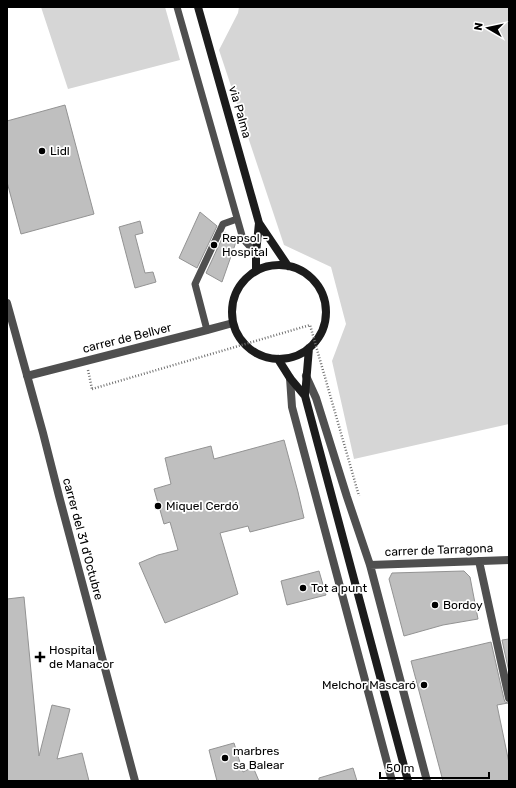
<svg xmlns="http://www.w3.org/2000/svg" width="516" height="788" font-family="Rubik,sans-serif">
	<rect width="100%" height="100%" fill="#fff"/>
	<path fill="#d6d6d6" d="M41 7H165L180 60 68 89Z
		M239 7H509V424L354 459 332 361 346 324 331 267 284 245 219 50 238 13Z"/>
	<path fill="#bfbfbf" stroke="#939393" d="M65 105 94 214 21 234 7 182V121Z
		M200 212 217 226 197 268 179 258Z
		M140 221 143 233 135 235 145 273 153 272 156 282 135 288 119 227Z
		M225 232 236 242 222 282 206 273Z
		M284 440 298 492 304 518 250 532 248 526 220 533 238 594 165 623 139 563 158 555 178 550 170 522 164 524 154 489 171 484 165 458 211 446 214 459Z
		M319 571 326 595 287 605 281 581Z
		M464 571 470 577 478 619 443 625 404 636 389 579 392 573Z
		M24 597 39 756 52 705 70 709 57 759 82 753 89 781H7V599Z
		M509 639V672L502 640Z
		M491 642 504 699 505 702 508 703 497 705 509 763V781H443L411 661Z
		M234 743 243 772 253 767 259 781H217L209 750Z
		M353 768 357 781H319V778Z"/>
	<g fill="none" stroke-linecap="round" stroke-linejoin="round">
		<path stroke="#717171" stroke-width="2.5" stroke-dasharray="1 2" stroke-linecap="butt" d="M88 370 92 389"/>
		<path stroke="#4f4f4f" stroke-width="7" d="M177 7 243 239 256 253
			M207 330 195 284 223 224 237 219"/>
		<path stroke="#4f4f4f" stroke-width="8" d="M7 303 43 433 59 496 135 781
			M27 376 207 330 233 323
			M306 376 316 398 347 497 370 565 427 781
			M290 378 292 407 392 781
			M479 561 509 698
			M370 565 509 560"/>
		<path stroke="#1c1c1c" stroke-width="8" d="M198 7 259 223 288 266
			M232 312a47 47 0 1 1 94 0a47 47 0 1 1-94 0Z
			M256 271V253L259 223
			M309 348 305 396 408 781
			M278 359 290 378 305 396"/>
		<path stroke="#717171" stroke-width="2.5" stroke-dasharray="1 2" stroke-linecap="butt" d="M92 389 310 325 359 496"/>
	</g>
	<g fill="#000" stroke="#fff" stroke-width="1.5">
		<circle cx="42" cy="151" r="4"/>
		<circle cx="214" cy="245" r="4"/>
		<circle cx="158" cy="506" r="4"/>
		<circle cx="303" cy="588" r="4"/>
		<circle cx="435" cy="605" r="4"/>
		<path d="M38 651h4v4h4v4h-4v4h-4v-4h-4v-4h4z"/>
		<circle cx="424" cy="685" r="4"/>
		<circle cx="225" cy="758" r="4"/>
	</g>
	<g text-anchor="middle" stroke-width="3.5" stroke-linejoin="round" paint-order="stroke">
		<g font-size="12" fill="#000" stroke="#fff">
			<text transform="translate(240 112) rotate(74)" y="4">via Palma</text>
			<text transform="translate(127 338) rotate(-14)" y="4">carrer de Bellver</text>
			<text transform="translate(83 539) rotate(75)" y="4">carrer del 31 d'Octubre</text>
			<text transform="translate(439 550) rotate(-2)" y="4">carrer de Tarragona</text>
		</g>
		<g font-size="12" fill="#000" stroke="#fff" text-anchor="start">
			<text x="50" y="155">Lidl</text>
			<text x="222" y="242">Repsol -<tspan x="222" dy="14">Hospital</tspan></text>
			<text x="166" y="510">Miquel Cerdó</text>
			<text x="311" y="592">Tot a punt</text>
			<text x="443" y="609">Bordoy</text>
			<text x="49" y="654">Hospital<tspan x="49" dy="14">de Manacor</tspan></text>
			<text x="416" y="689" text-anchor="end">Melchor Mascaró</text>
			<text x="233" y="755">marbres<tspan x="233" dy="14">sa Balear</tspan></text>
		</g>
	</g>
	<rect width="516" height="788" fill="none" stroke="#000000" stroke-width="16"/>
	<g transform="translate(488 28) rotate(279)" stroke="#ffffff" stroke-width="3" paint-order="stroke">
	<path d="M0-3L7 15L0 10L-7 15Z" fill="#000000"/>
	<text y="-6" font-size="11" font-weight="bold" text-anchor="middle" fill="#000000">N</text>
	</g>
	<path d="M380 772v6h109v-6" fill="none" stroke="#000000" stroke-width="2"/>
	<text x="386" y="772" font-size="12" fill="#000000" stroke="#ffffff" stroke-width="3" paint-order="stroke">50 m</text>
</svg>
